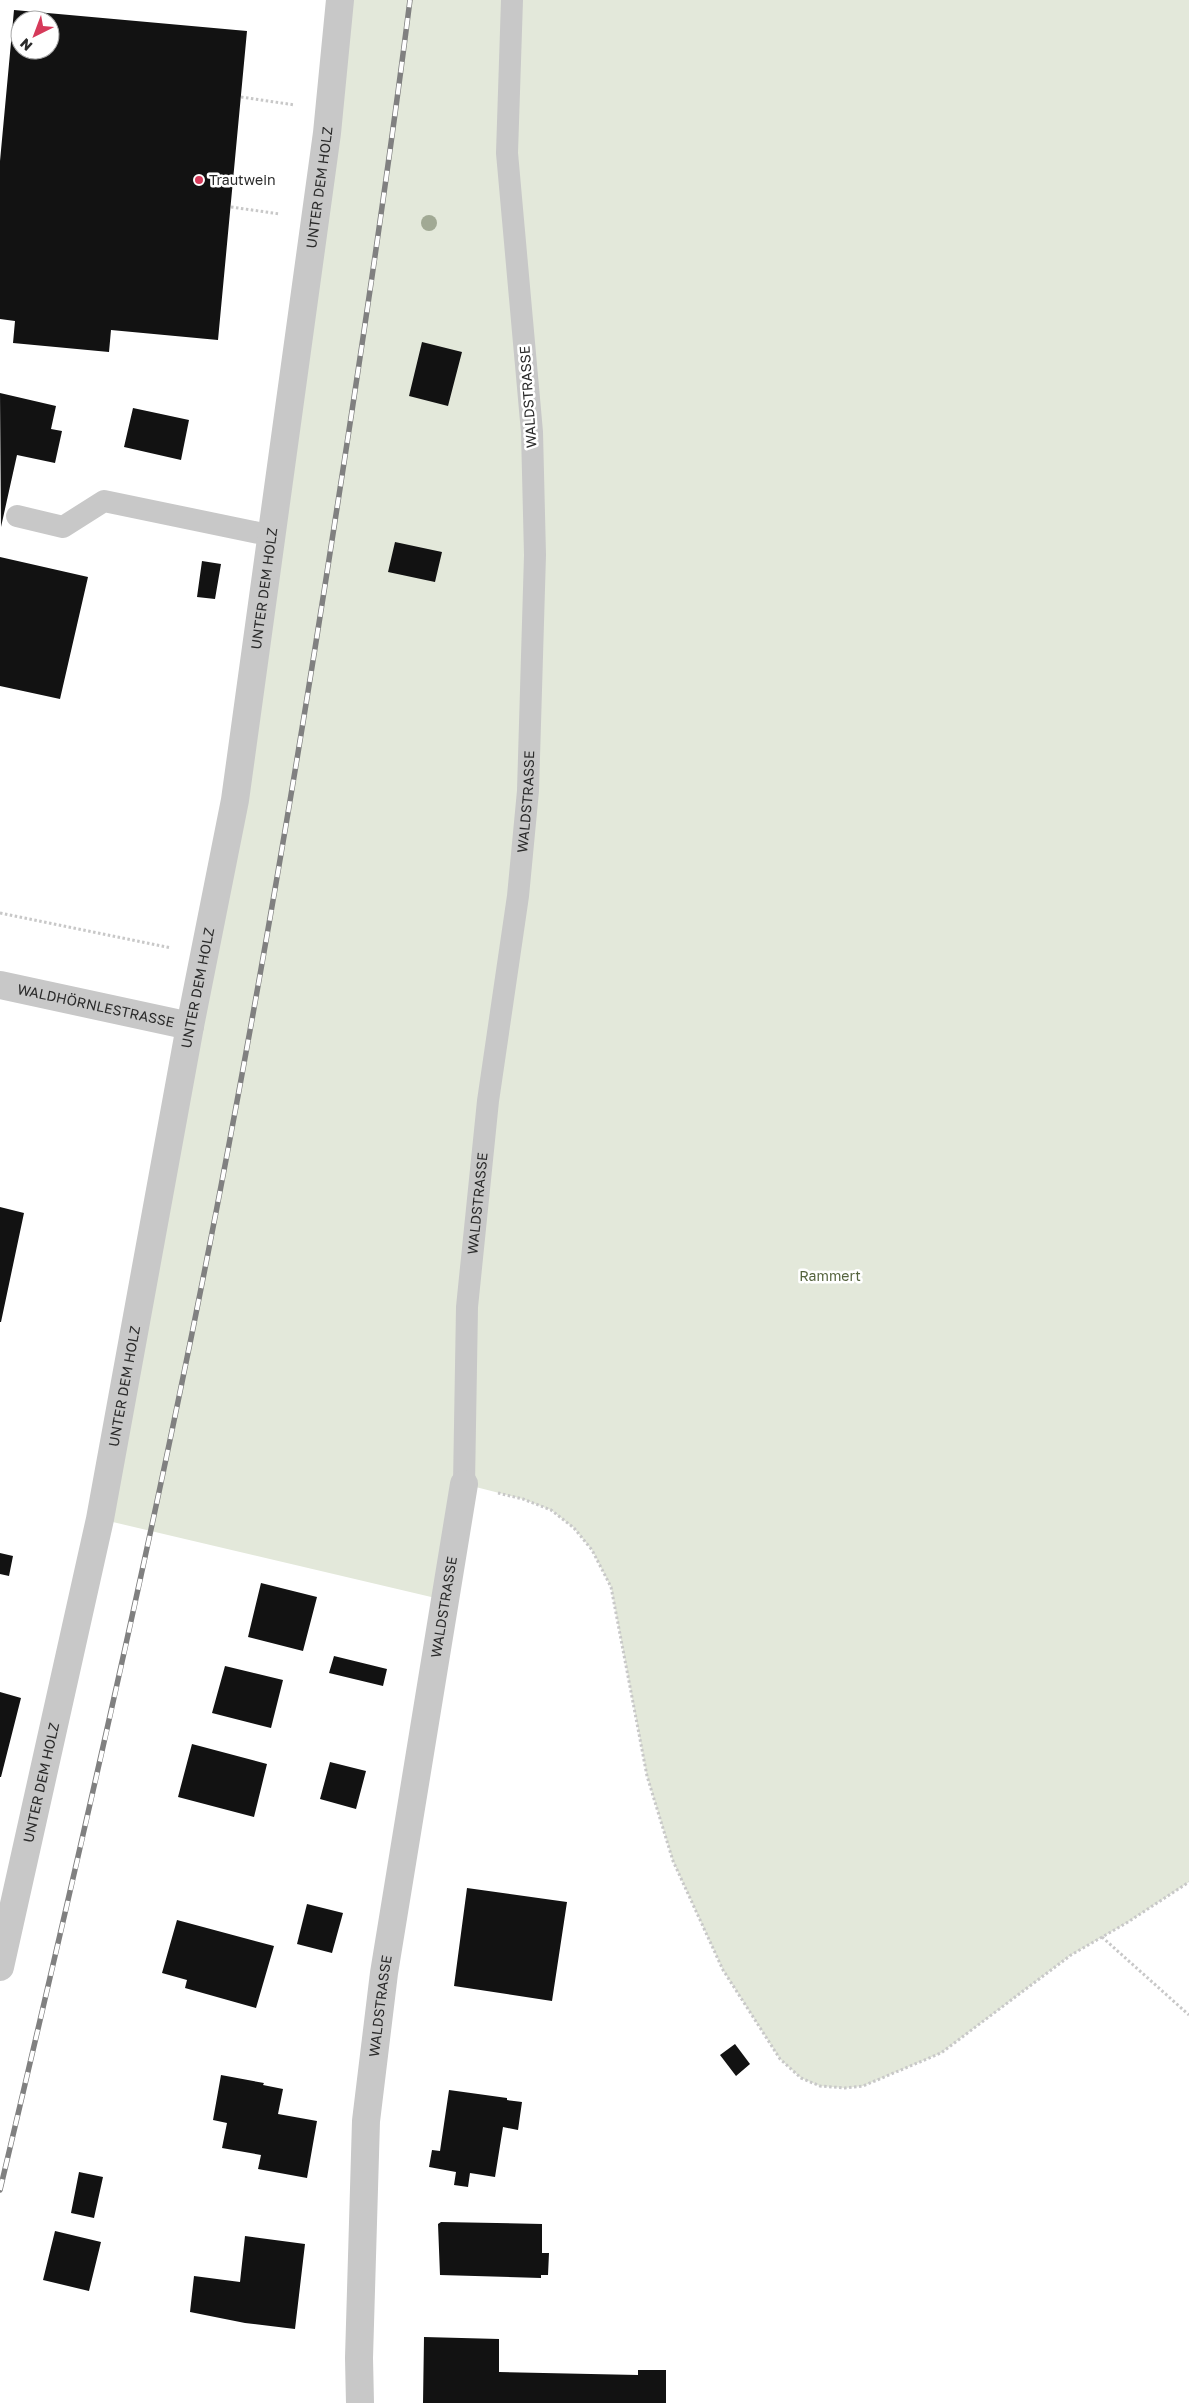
<svg xmlns="http://www.w3.org/2000/svg" width="1189" height="2403" font-family="'Golos Text',sans-serif">
	<rect width="100%" height="100%" fill="#fff"/>
	<path fill="#e3e8da" d="M340 0H1189V1882L1128 1922 1071 1955 941 2053 863 2086 845 2088 820 2086 801 2078 780 2059 723 1970 673 1861 647 1776 611 1587 592 1550 574 1528 551 1510 523 1499 464 1484 444 1600 100 1519 190 1026Z"/>
	<path fill="#121212" fill-rule="evenodd" d="M14 10 247 31 218 340 111 330 109 352 13 343 15 321 0 319V161ZM20 20H50V50H20Z
		M422 342 462 352 448 406 409 396Z
		M0 393 56 406 51 429 62 431 55 463 17 455 1 527Z
		M133 408 189 420 181 460 124 447Z
		M395 542 442 552 435 582 388 572Z
		M0 557 88 577 60 699 0 686Z
		M202 561 221 564 215 599 197 597Z
		M0 1207 24 1213 1 1322H0Z
		M0 1553 13 1556 9 1576 0 1574Z
		M261 1583 317 1597 303 1651 248 1637Z
		M334 1656 387 1669 383 1686 329 1673Z
		M225 1666 283 1680 271 1728 212 1713Z
		M0 1692 21 1698 1 1777H0Z
		M192 1744 267 1764 254 1817 178 1797Z
		M330 1762 366 1771 356 1809 320 1799Z
		M467 1888 567 1902 552 2001 454 1986Z
		M307 1904 343 1913 332 1953 297 1944Z
		M177 1920 274 1946 256 2008 185 1988 187 1980 162 1973Z
		M735 2044 750 2064 736 2076 720 2055Z
		M221 2075 264 2083 263 2085 283 2089 278 2114 317 2121 307 2178 258 2169 261 2155 222 2148 227 2123 213 2120Z
		M449 2090 507 2098V2100L522 2102 518 2130 503 2127 495 2177 470 2173 468 2187 454 2185 456 2172 429 2167 432 2150 440 2151Z
		M79 2172 103 2177 94 2218 71 2213Z
		M441 2222 542 2224V2253H549L548 2275H541V2278L440 2275 438 2224Z
		M55 2231 101 2242 89 2291 43 2280Z
		M245 2236 305 2244 295 2329 245 2323 190 2312 194 2276 240 2282Z
		M424 2337 499 2339V2372L638 2375V2370H666V2403H423Z"/>
	<g fill="none" stroke-linecap="round" stroke-linejoin="round">
		<path stroke="#c8c8c8" stroke-width="3" stroke-dasharray="2.5 2.5" stroke-linecap="butt" d="M241 97 295 105
			M231 207 280 214
			M0 913 171 948
			M498 1493 523 1499 551 1510 574 1528 592 1550 611 1587 647 1776 673 1861 723 1970 780 2059 801 2078 820 2086 845 2088 863 2086 941 2053 1071 1955 1128 1922 1189 1882
			M1102 1937 1189 2015"/>
		<g stroke="#c8c8c8" stroke-width="22">
			<path d="M17 516 63 527 104 501 273 536"/>
			<path id="s1" d="M464 1484 467 1307 488 1101 518 896 528 791 535 555 532 432 507 153 512 0"/>
		</g>
		<g stroke="#c8c8c8" stroke-width="28">
			<path id="s2" d="M0 985 190 1026"/>
			<path id="s3" d="M0 1967 100 1519 190 1026 235 800 327 133 340 0"/>
			<path id="s4" d="M360 2403 359 2358 366 2121 384 1973 464 1484"/>
		</g>
		<g stroke="#808080" stroke-width="5.5">
			<path id="rail" d="M0 2190C63 1925 125 1659 180 1392 240 1103 290 813 335 521 362 348 388 174 410 0"/>
		</g>
		<use href="#rail" stroke="#fff" stroke-width="4" stroke-dasharray="11" stroke-linecap="butt"/>
	</g>
	<circle fill="#a1a994" cx="429" cy="223" r="8"/>
	<circle fill="#d63a5a" stroke="#fff" stroke-width="2" cx="199" cy="180" r="5"/>
	<g text-anchor="middle" stroke-width="5" stroke-linejoin="round" paint-order="stroke">
		<g font-size="14" fill="#2b2b2b" stroke="#fff" text-anchor="start">
			<text x="209" y="185">Trautwein</text>
		</g>
		<g font-size="14" fill="#2b2b2b" stroke="#fff">
			<text dy="5" stroke="none"><textPath href="#s3" startOffset="1809">UNTER DEM HOLZ</textPath></text>
			<text transform="translate(528 397) rotate(-94)" y="5">WALDSTRASSE</text>
			<text dy="5" stroke="none"><textPath href="#s3" startOffset="1404">UNTER DEM HOLZ</textPath></text>
			<text dy="5" stroke="none"><textPath href="#s1" startOffset="686">WALDSTRASSE</textPath></text>
			<text dy="5" stroke="none"><textPath href="#s3" startOffset="999">UNTER DEM HOLZ</textPath></text>
			<text dy="5" stroke="none"><textPath href="#s2" startOffset="98">WALDHÖRNLESTRASSE</textPath></text>
			<text dy="5" stroke="none"><textPath href="#s1" startOffset="281">WALDSTRASSE</textPath></text>
			<text dy="5" stroke="none"><textPath href="#s3" startOffset="594">UNTER DEM HOLZ</textPath></text>
			<text dy="5" stroke="none"><textPath href="#s4" startOffset="802">WALDSTRASSE</textPath></text>
			<text dy="5" stroke="none"><textPath href="#s3" startOffset="189">UNTER DEM HOLZ</textPath></text>
			<text dy="5" stroke="none"><textPath href="#s4" startOffset="398">WALDSTRASSE</textPath></text>
		</g>
		<g font-size="14" fill="#54633d" stroke="#fff">
			<text x="830" y="1281">Rammert</text>
		</g>
	</g>
	<g transform="translate(35 35) rotate(222)"><circle r="24" fill="#ffffff" stroke="#aaaaaa"/>
	<path d="M0-4L9 19L0 12L-9 19Z" fill="#d63a5a"/>
	<text y="-8" font-size="14" font-weight="bold" text-anchor="middle" fill="#2b2b2b">N</text>
	</g>
</svg>
